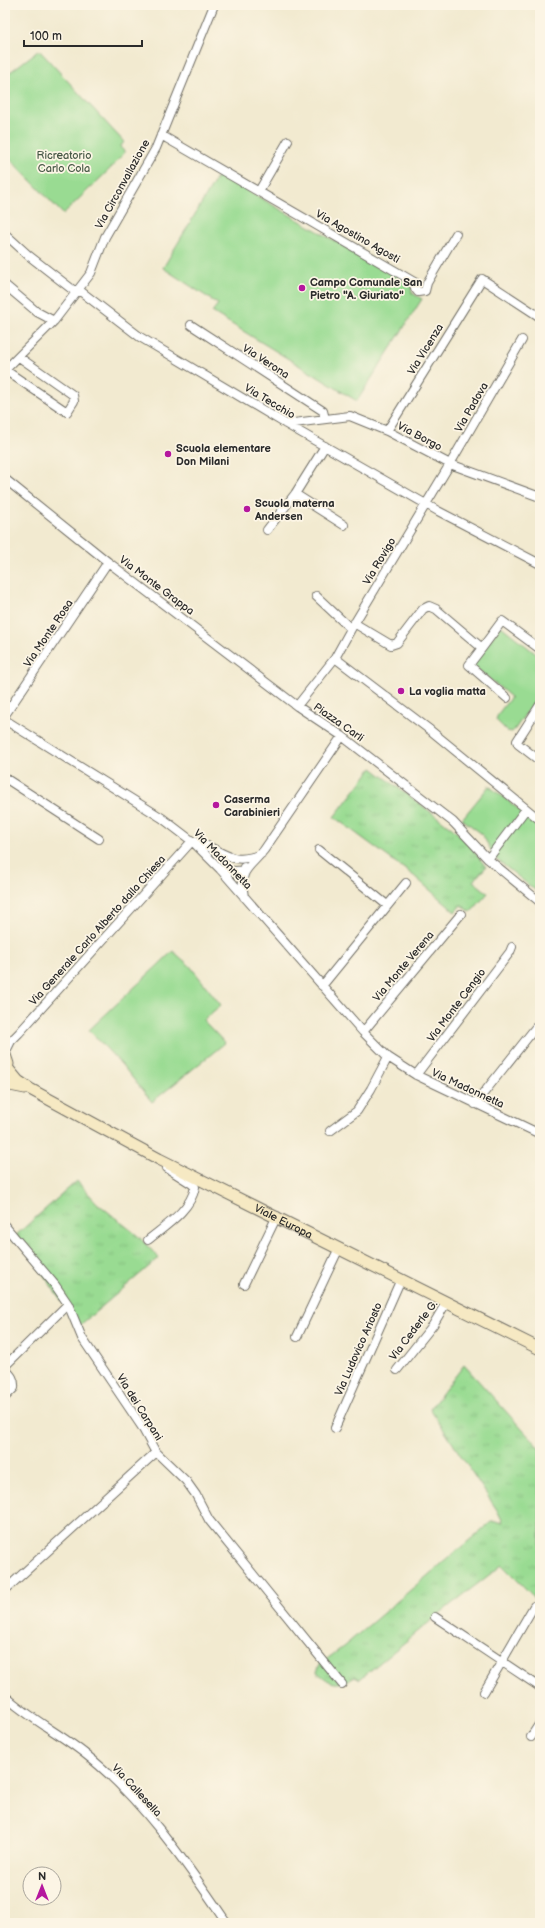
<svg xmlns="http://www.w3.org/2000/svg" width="545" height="1928" font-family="'Balsamiq Sans',sans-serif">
	<defs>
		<pattern id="grass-tufts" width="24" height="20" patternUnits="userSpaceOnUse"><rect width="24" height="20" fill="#99db92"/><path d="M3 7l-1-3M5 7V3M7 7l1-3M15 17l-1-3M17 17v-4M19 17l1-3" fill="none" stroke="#84bc7e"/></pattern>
	</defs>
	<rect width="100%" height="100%" fill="#fcf5e5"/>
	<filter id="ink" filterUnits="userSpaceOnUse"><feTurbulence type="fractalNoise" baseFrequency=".025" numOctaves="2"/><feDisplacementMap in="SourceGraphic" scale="8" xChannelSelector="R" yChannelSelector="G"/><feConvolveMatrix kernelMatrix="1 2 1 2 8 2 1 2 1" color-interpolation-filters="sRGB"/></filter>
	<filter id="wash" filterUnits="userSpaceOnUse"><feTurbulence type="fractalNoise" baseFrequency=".012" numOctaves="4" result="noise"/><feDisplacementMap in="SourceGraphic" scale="16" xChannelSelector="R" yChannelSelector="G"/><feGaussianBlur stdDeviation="0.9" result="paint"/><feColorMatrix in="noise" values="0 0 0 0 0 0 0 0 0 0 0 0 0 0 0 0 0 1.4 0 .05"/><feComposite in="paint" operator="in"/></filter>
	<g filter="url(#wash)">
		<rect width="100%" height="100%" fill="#f2ead0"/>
		<path fill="url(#grass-tufts)" stroke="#62835e" d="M372 768 452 828 467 842 486 867 473 881 488 893 471 912 461 905 455 912 414 876 334 817Z
			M77 1181 97 1203 138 1236 159 1258 79 1326 16 1235Z
			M464 1365 540 1449V1607L531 1594 502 1565 449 1606 360 1679 355 1676C337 1687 332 1685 317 1672L320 1664 343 1647 491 1522H503L497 1510 430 1409Z"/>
		<path fill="#99db92" stroke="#62835e" d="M39 50 124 142 120 147 125 152 111 168 63 214 5 154V76Z
			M219 174 411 285 412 293 422 299 357 401 212 312 218 304 163 268Z
			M501 626 540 657V693L515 729 512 732 507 731 496 720 498 714 511 697 474 666 473 662Z
			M489 786 540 826V894L496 859 482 834 462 819Z
			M173 951 190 966 221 1005 203 1020 225 1043 152 1102 122 1065 89 1030Z"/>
	</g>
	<g filter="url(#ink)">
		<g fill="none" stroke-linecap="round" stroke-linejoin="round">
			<g stroke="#716e65" stroke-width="10">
				<path id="street" d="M161 135 416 283 415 288 418 292 425 291 427 283 456 234
					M259 191 288 141
					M5 234 28 255 73 290H79L140 337 286 424 438 511 540 564
					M5 285 37 312 54 321
					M191 325 323 411 325 419
					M5 370 54 321 91 273 105 237 156 148 214 5
					M5 370 67 412 74 401 73 395 19 357
					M286 424 350 416 387 431 450 464 540 497
					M387 431 482 279 540 317
					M5 479 108 562 297 706 342 736 453 822 488 859 540 902
					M295 494 344 525
					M267 530 295 494 325 446
					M316 596 351 629
					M354 623 391 645 397 643 423 609 429 606 436 609 482 648 502 621 540 649
					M482 648 469 665 507 698
					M335 658 430 730 540 820
					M540 705 517 741 518 744 540 761
					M297 706 335 658 351 629 450 464 522 340
					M5 715 108 562
					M5 720 162 818 192 841 221 870 363 1032 388 1057 416 1075 540 1134
					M5 778 99 839
					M319 850 387 905
					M488 859 526 809
					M221 870 236 871 245 870 244 867
					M244 897C239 868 248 870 264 850L342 736
					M322 986 406 883
					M363 1032 461 914
					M5 1053 11 1041 19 1033 192 841C222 847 228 868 261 854
					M416 1075 510 952 512 947
					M475 1104 540 1022
					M330 1131 357 1111 371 1089 388 1057
					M5 1226 55 1285 68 1304 82 1338 142 1427 155 1451 153 1455 5 1590
					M148 1240C165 1226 191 1210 195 1187L192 1184 167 1168
					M244 1284 277 1216
					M297 1337 339 1248
					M5 1366 68 1304
					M5 1369C11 1375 15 1379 14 1388L5 1397
					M397 1370 433 1325 446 1303
					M335 1428 401 1279
					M155 1451 186 1481 196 1495 209 1520 342 1684
					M435 1617 540 1687
					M484 1692 534 1606
					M5 1696C29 1718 59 1733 84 1753 141 1797 187 1864 227 1923
					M531 1737 540 1723"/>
			</g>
			<g stroke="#716e65" stroke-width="13">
				<g id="secondary">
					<path d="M5 1055 8 1064 5 1075"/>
					<path id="s1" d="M8 1069 18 1081 30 1089 159 1159 540 1349"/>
					<path d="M5 1084 25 1088"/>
				</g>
			</g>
			<use href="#street" stroke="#fff" stroke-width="8"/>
			<use href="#secondary" stroke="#f6e9c3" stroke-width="11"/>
		</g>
	</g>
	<g fill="#b5179e" stroke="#fcf5e5" stroke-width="1.5">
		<circle cx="302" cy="288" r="4"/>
		<circle cx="168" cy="454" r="4"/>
		<circle cx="247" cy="509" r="4"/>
		<circle cx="401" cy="691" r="4"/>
		<circle cx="216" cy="805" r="4"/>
	</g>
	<g text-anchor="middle" stroke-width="3.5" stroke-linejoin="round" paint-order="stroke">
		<g font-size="11" fill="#465745" stroke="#fcf5e5">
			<text x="64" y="159">Ricreatorio<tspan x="64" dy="13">Carlo Cola</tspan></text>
		</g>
		<g font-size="11" fill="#2b2b2b" stroke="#fcf5e5">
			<text transform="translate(122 184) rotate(-61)" y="4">Via Circonvallazione</text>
			<text transform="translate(358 236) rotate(30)" y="4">Via Agostino Agosti</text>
			<text transform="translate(425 349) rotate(-58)" y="4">Via Vicenza</text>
			<text transform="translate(266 361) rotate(33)" y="4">Via Verona</text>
			<text transform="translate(270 401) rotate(31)" y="4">Via Tecchio</text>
			<text transform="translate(471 407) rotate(-60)" y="4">Via Padova</text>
			<text transform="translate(420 436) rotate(28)" y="4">Via Borgo</text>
			<text transform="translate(379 561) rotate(-59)" y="4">Via Rovigo</text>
			<text transform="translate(157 585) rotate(37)" y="4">Via Monte Grappa</text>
			<text transform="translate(48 633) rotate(-56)" y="4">Via Monte Rosa</text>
			<text transform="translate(339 722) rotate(35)" y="4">Piazza Carli</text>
			<text transform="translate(223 859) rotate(46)" y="4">Via Madonnetta</text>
			<text transform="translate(97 930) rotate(-48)" y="4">Via Generale Carlo Alberto dalla Chiesa</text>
			<text transform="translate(403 966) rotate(-50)" y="4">Via Monte Verena</text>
			<text transform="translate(456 1005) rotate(-53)" y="4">Via Monte Cengio</text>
			<text transform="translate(468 1088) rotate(25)" y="4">Via Madonnetta</text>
			<text dy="4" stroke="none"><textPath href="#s1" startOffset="316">Viale Europa</textPath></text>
			<text transform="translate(413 1330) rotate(-53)" y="4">Via Cederle G.</text>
			<text transform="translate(358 1349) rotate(-66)" y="4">Via Ludovico Ariosto</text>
			<text transform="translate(140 1407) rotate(58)" y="4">Via dei Carpani</text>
			<text transform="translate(137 1790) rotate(47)" y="4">Via Callesella</text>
		</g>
		<g font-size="11" font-weight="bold" fill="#2b2b2b" stroke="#fcf5e5" text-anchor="start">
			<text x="310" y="286">Campo Comunale San<tspan x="310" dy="13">Pietro "A. Giuriato"</tspan></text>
			<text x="176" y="452">Scuola elementare<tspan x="176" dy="13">Don Milani</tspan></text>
			<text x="255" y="507">Scuola materna<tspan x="255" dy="13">Andersen</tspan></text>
			<text x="409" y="695">La voglia matta</text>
			<text x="224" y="803">Caserma<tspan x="224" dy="13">Carabinieri</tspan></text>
		</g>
	</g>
	<rect width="545" height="1928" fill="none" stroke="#fcf5e5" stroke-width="20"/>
	<g transform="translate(42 1886)"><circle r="19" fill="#fcf5e5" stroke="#a8a49b"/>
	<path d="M0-3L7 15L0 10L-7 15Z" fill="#b5179e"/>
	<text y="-6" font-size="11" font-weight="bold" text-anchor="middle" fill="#2b2b2b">N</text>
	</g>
	<path d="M24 40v6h118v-6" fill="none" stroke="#2b2b2b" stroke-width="2"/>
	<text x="30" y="40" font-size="12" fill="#2b2b2b" stroke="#fcf5e5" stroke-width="3" paint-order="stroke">100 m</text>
</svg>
